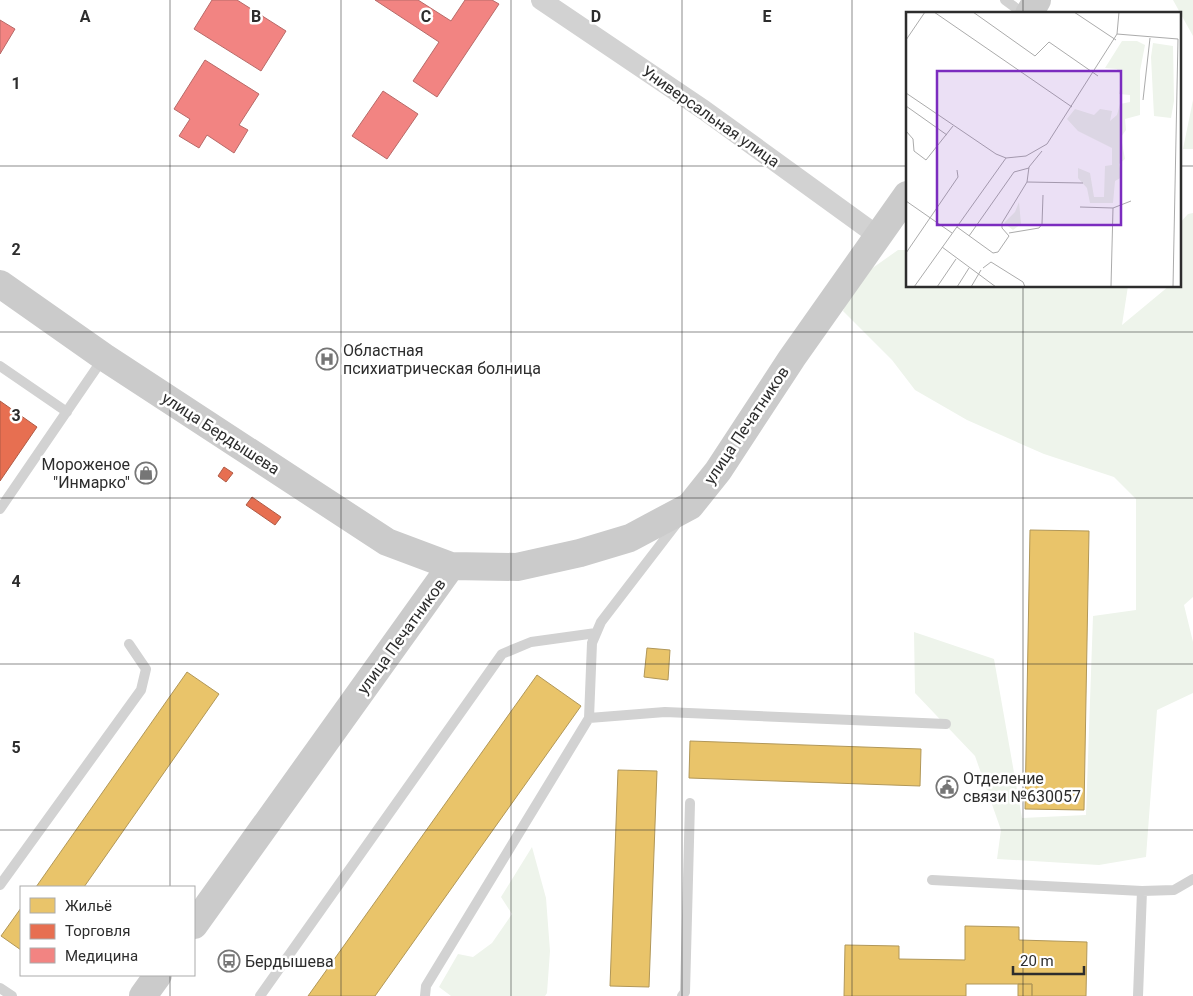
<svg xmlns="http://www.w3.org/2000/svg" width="1193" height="996" font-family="Roboto,sans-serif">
	<rect width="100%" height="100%" fill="#fff"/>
	<path fill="#eef4eb" d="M1173 0H1193V36Z
		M1193 100V149H1183Z
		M1193 213V597L1184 605 1193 642V693L1157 710 1146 857 1099 865 997 859 1001 830 975 756 915 693 914 632 994 659 1022 818 1086 815 1093 616 1136 610V499L1114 477 1044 454 967 420 915 390 892 360 843 311 857 279 898 250H907V286H1128L1122 325 1169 286H1179V224L1188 214Z
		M532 847 546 898 550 951 547 993 545 996H451L439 987 458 954 473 957 492 943 512 914 501 897Z"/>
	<path fill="#e9c46a" stroke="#b19758" d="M1030 530 1089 531 1084 810 1025 809Z
		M647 648 670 650 668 680 644 677Z
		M187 672 219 694 84 887H36Z
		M537 675 581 706 375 996H308Z
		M690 741 921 749 920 786 689 778Z
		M618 770 657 771 649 987 610 986Z
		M21 908V950L1 936Z
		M965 926 1019 927V940L1087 942 1086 996H1032V984H966V996H844L845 945 899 946V959L965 960Z
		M1018 984H1032V996H1018Z"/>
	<path fill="#e76f51" stroke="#af5b46" d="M0 401 37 427 0 481Z
		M145 465 153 471 147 480 138 474Z
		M224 467 233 473 226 482 218 476Z
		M252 497 281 517 275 525 246 505Z"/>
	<path fill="#f28482" stroke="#b76a68" d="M212 0H237L286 31 261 71 194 29Z
		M375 0H418L451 21 465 0H492L499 4 437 97 413 81 439 42Z
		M0 20 15 29 0 54Z
		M205 60 259 94 239 125 248 130 234 153 207 135 199 148 179 136 190 119 174 109Z
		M383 91 418 114 387 159 352 136Z"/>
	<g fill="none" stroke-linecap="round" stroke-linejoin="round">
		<path stroke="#d2d2d2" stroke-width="10" d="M1005 0 1024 14
			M0 366 67 412
			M0 509 104 357
			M589 718 665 712 946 724
			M932 880 1142 891 1138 996
			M0 885 141 690 146 669 129 644
			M1142 891 1174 890 1193 879
			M0 988 12 996
			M260 996 502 654 531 642 596 633
			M425 996 426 986 589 718 592 643 601 622 677 523
			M682 996 685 992 690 803"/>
		<path stroke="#d2d2d2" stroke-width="20" d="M541 0 704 110 878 236"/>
		<path stroke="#cbcbcb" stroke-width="28" d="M1029 14 1037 0
			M0 284 104 357 387 542 451 566 517 567 580 553 630 538 690 506 718 471 792 358 907 195
			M194 925 451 566
			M143 996 158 975"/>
	</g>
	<path fill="none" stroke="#2d2d2d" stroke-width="1" stroke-opacity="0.55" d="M170 0V887M341 0V996M511 0V996M682 0V996M852 0V996M1023 0V14M0 166H907M1179 166H1193M1023 286V996M0 332H1193M0 498H1193M0 664H1193M0 830H1193M170 975V996"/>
	<defs>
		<g id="hospital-ring" transform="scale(1.125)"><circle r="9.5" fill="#fff" stroke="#767676" stroke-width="1.5"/><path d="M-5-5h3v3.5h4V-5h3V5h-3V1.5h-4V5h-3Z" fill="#767676"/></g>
		<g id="shop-ring" transform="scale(1.125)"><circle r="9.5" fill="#fff" stroke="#767676" stroke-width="1.5"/><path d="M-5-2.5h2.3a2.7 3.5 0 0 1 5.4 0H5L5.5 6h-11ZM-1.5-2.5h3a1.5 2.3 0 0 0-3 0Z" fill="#767676"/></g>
		<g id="civic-ring" transform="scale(1.125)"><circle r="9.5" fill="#fff" stroke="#767676" stroke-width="1.5"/><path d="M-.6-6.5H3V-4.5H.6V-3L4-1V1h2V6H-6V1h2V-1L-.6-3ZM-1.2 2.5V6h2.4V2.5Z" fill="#767676"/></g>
		<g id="bus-ring" transform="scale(1.125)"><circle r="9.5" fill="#fff" stroke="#767676" stroke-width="1.5"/><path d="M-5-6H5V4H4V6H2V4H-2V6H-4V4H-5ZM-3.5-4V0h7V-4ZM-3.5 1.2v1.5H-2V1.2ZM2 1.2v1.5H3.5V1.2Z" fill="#767676"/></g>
	</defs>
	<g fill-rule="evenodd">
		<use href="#hospital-ring" x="327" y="359"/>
		<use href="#shop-ring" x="146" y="473"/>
		<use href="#civic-ring" x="947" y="787"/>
		<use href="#bus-ring" x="229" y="961"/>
	</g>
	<g text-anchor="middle" stroke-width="5" stroke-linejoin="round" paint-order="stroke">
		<g font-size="16" fill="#2d2d2d" stroke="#fff">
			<text transform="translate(711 116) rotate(35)" y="6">Универсальная улица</text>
			<text transform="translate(746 425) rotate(-56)" y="6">улица Печатников</text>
			<text transform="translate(221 433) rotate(33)" y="6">улица Бердышева</text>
			<text transform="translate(401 636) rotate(-54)" y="6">улица Печатников</text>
		</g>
		<g font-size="16" fill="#2d2d2d" stroke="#fff" text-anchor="start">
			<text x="343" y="356">Областная<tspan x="343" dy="18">психиатрическая болница</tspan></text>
			<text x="130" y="470" text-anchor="end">Мороженое<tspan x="130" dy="18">"Инмарко"</tspan></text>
			<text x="963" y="784">Отделение<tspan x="963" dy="18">связи №630057</tspan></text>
			<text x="245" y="967">Бердышева</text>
		</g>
	</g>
	<g transform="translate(906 12)">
		<rect width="275" height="275" fill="#fff"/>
		<path d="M216 29H231L239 33 234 59V103L219 107 220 118 215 125 219 147 213 152 216 165 209 169 207 191H184L181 176 172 166V156L184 161 188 185H198L199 154 206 153V136L172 119 161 107 169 97 188 103 194 97 206 99 204 109 211 103 214 92 224 90V83L213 82 216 67 211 57 199 56ZM247 31 267 34 268 89 265 106 248 104 245 45ZM113 190 115 212 107 218 98 211 109 200Z" fill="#eef4eb"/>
		<path fill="none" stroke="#ababab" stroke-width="1" d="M28 0 166 95M67 0 129 44 143 30 192 64M168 0 210 28M213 0 211 22 272 27 267 275M0 28 19 0M0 81 90 142 100 146 120 144 141 132 211 22M237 88 244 26M0 94 41 123M0 119 7 127 8 139 20 148 47 114M121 170 177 171M0 189 46 221M174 195 207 196 205 274M207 196 225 189M51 215 87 241 92 240 103 224 96 216V211L121 170 123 155 136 139M103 221 133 216 136 212 137 183M63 224 108 160 123 156M36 235 90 275M0 241 52 165 51 158M77 256 85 250 117 270 119 275M8 275 100 146M31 275 50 247M51 275 63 256M65 275 75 258M188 275H233"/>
		<path fill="#7b2cbf" fill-opacity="0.15" stroke="#7b2cbf" stroke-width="2.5" d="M31 59H215V213H31Z"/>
		<rect width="275" height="275" fill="none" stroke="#2d2d2d" stroke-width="2.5"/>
	</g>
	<g font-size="16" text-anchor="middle" font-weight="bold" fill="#2d2d2d" stroke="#fff" stroke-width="5" stroke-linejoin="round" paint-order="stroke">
		<text x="85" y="22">A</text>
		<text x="256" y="22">B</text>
		<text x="426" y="22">C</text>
		<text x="596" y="22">D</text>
		<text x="767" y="22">E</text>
		<text x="16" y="89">1</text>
		<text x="16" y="255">2</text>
		<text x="16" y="421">3</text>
		<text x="16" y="587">4</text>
		<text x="16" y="753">5</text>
	</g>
	<rect x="20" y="886" width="175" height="90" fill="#ffffff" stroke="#ababab"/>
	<rect x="30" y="898" width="25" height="15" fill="#e9c46a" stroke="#ababab"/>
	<text x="65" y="911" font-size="15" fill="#2d2d2d">Жильё</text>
	<rect x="30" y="924" width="25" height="15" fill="#e76f51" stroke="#ababab"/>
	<text x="65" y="936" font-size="15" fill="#2d2d2d">Торговля</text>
	<rect x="30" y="948" width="25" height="15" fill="#f28482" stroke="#ababab"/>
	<text x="65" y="961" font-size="15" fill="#2d2d2d">Медицина</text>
	<path d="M1013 966v8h71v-8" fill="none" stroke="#2d2d2d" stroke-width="2.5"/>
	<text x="1020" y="966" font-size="15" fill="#2d2d2d" stroke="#ffffff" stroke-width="4" paint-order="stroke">20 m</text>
</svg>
